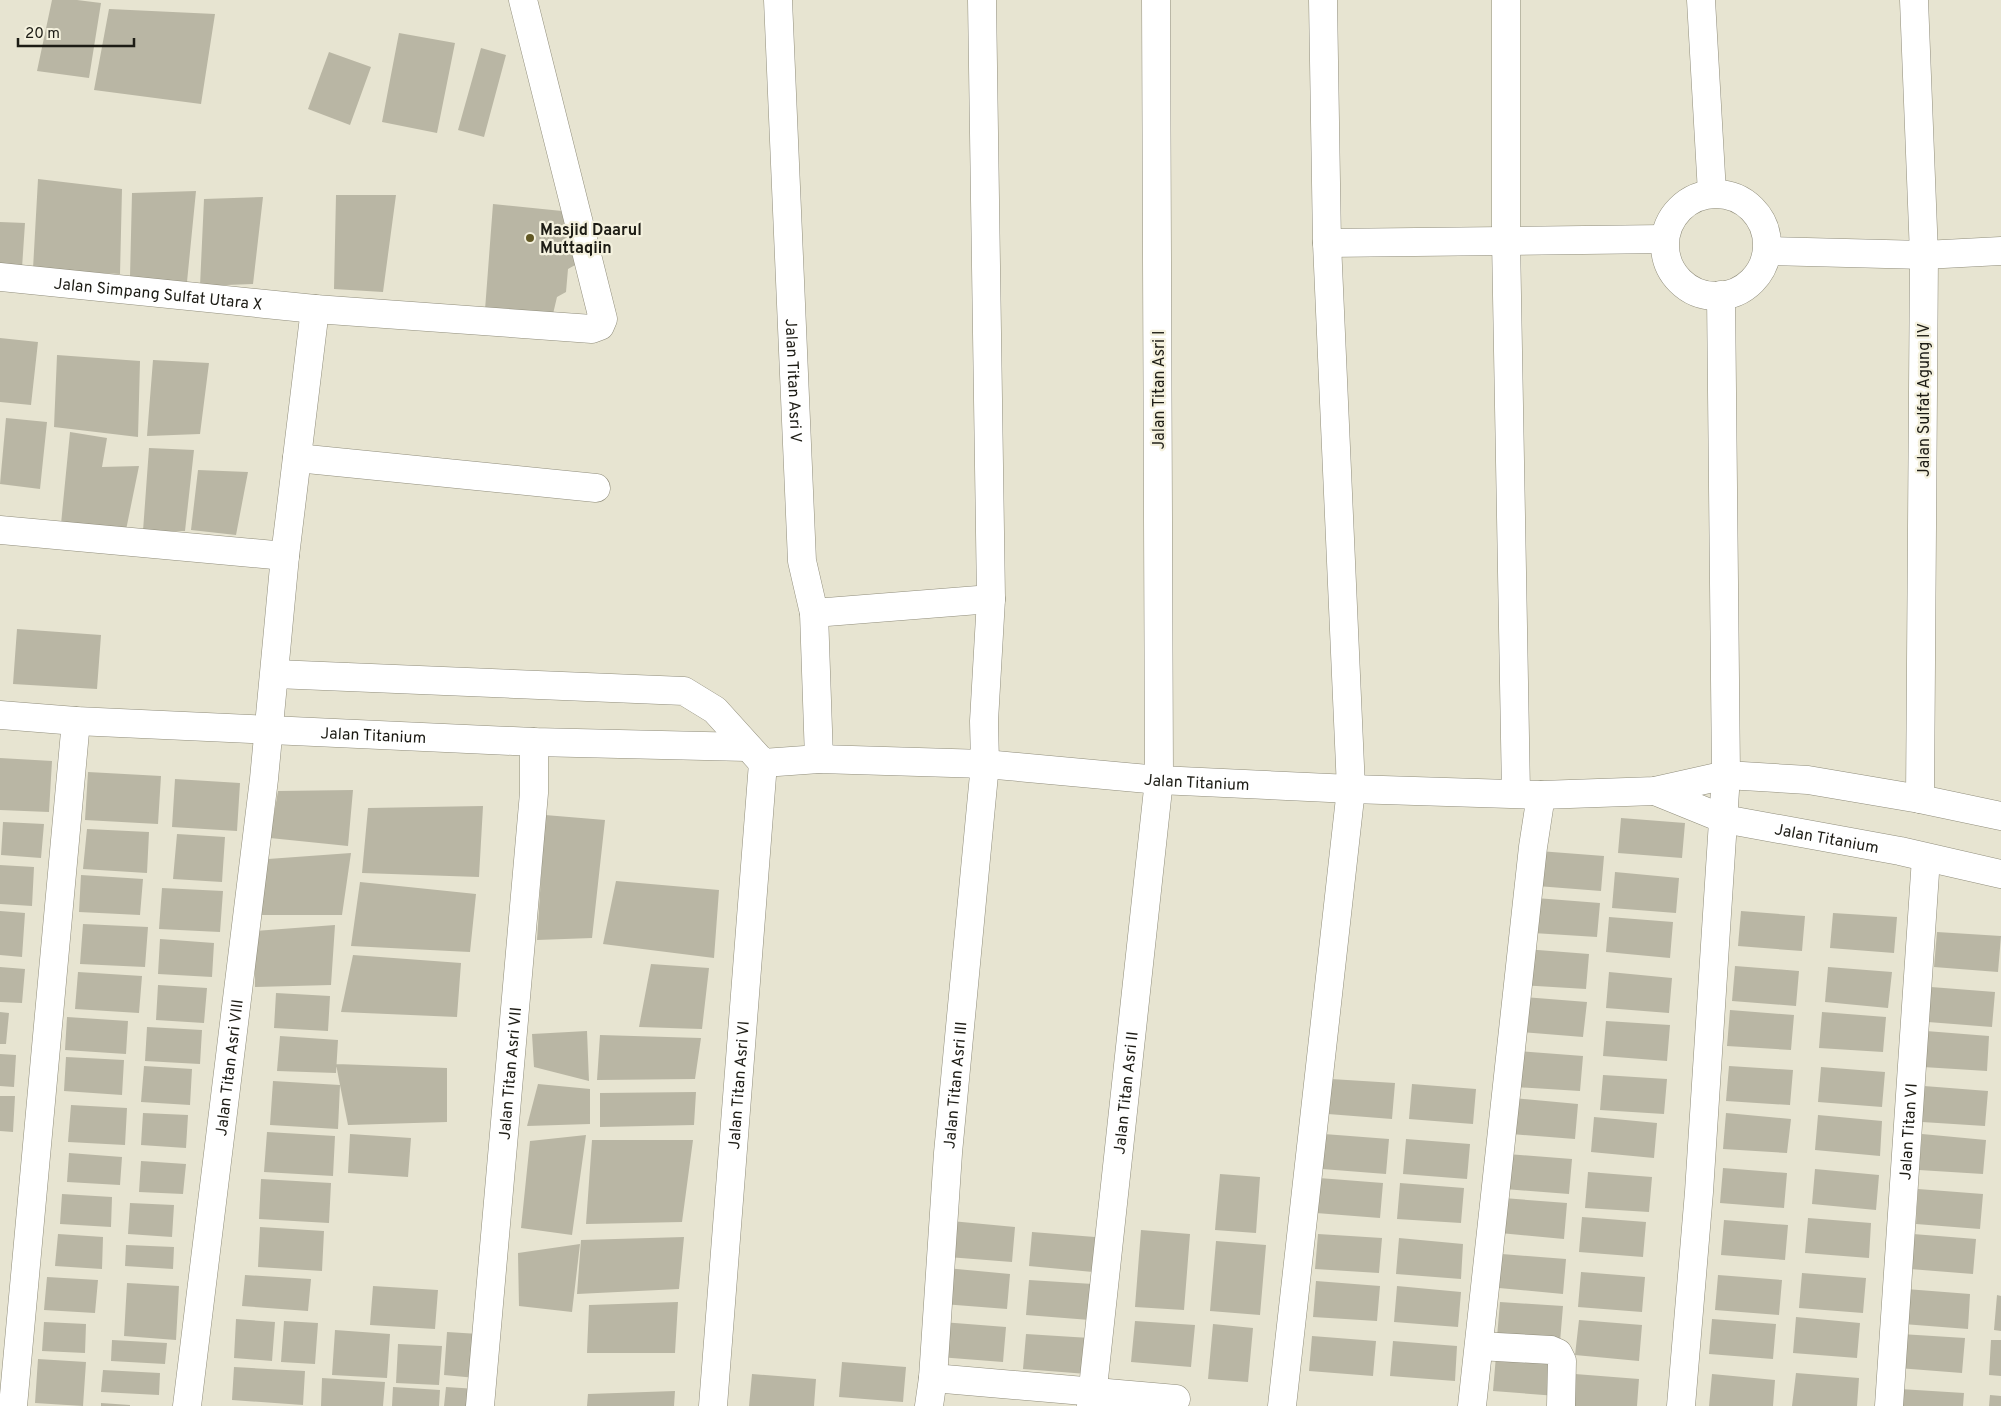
<svg xmlns="http://www.w3.org/2000/svg" width="2001" height="1406" font-family="Overpass,sans-serif">
	<rect width="100%" height="100%" fill="#e7e4d1"/>
	<path fill="#b9b6a4" d="M52 0H77L101 3 89 78 37 71Z
		M109 9 215 14 201 104 94 90Z
		M399 33 455 43 437 133 382 122Z
		M481 48 506 55 484 137 458 130Z
		M329 52 371 67 350 125 308 109Z
		M38 179 122 189 120 274 33 269Z
		M196 191 187 282 130 277 132 193Z
		M336 195H396L383 292 334 289Z
		M263 197 253 284 200 286 204 199Z
		M493 204 562 211 577 264 568 269 566 292 557 297 553 314 485 310Z
		M0 222 25 223 22 268 0 265Z
		M0 338 38 342 31 405 0 402Z
		M57 355 140 361 138 437 54 427Z
		M153 360 209 363 200 434 147 436Z
		M6 418 47 422 40 489 0 484Z
		M70 432 107 438 102 467 139 466 126 530 61 524Z
		M149 448 194 450 185 531H143Z
		M198 470 248 472 236 535 191 530Z
		M17 629 101 635 97 689 13 684Z
		M0 758 52 761 49 812 0 810Z
		M88 772 161 776 158 824 85 820Z
		M175 779 240 783 237 831 172 827Z
		M353 790 348 846 270 838 278 791Z
		M483 806 479 877 362 873 368 808Z
		M545 815 605 820 592 938 537 940Z
		M1621 818 1685 823 1682 858 1618 853Z
		M3 822 44 824 41 858 1 855Z
		M87 829 149 832 147 873 83 869Z
		M177 834 225 837 222 882 173 879Z
		M1539 851 1604 856 1601 891 1537 886Z
		M351 853 342 915H260L268 859Z
		M0 865 34 867 32 906 0 904Z
		M1615 872 1679 878 1676 913 1612 908Z
		M81 875 143 879 140 915 79 912Z
		M616 881 719 890 714 958 603 944Z
		M360 882 476 894 470 952 351 946Z
		M162 888 223 891 220 932 159 929Z
		M1536 898 1600 903 1597 937 1533 933Z
		M0 911 25 913 22 957 0 955Z
		M1741 911 1805 916 1802 951 1738 946Z
		M1833 913 1897 917 1894 953 1830 948Z
		M1609 917 1673 922 1670 958 1606 952Z
		M83 924 148 927 145 967 80 964Z
		M335 925 331 985 255 987V931Z
		M1937 932 2001 936 1998 972 1934 967Z
		M160 939 214 943 212 977 158 974Z
		M1525 949 1589 954 1586 989 1522 985Z
		M353 955 461 963 457 1017 341 1012Z
		M651 964 709 968 702 1029 639 1027Z
		M1735 966 1799 971 1796 1006 1732 1001Z
		M0 967 25 969 22 1003 0 1002Z
		M1828 967 1892 972 1888 1008 1825 1002Z
		M78 972 142 976 139 1013 75 1009Z
		M1609 972 1672 978 1669 1013 1606 1008Z
		M158 985 207 988 204 1023 156 1020Z
		M1931 987 1995 992 1992 1027 1928 1022Z
		M276 993 330 996 328 1031 274 1028Z
		M1523 997 1587 1002 1583 1037 1520 1032Z
		M1730 1010 1794 1015 1791 1050 1727 1046Z
		M0 1012 9 1013 6 1044H0Z
		M1822 1012 1886 1017 1883 1052 1819 1048Z
		M67 1017 128 1021 126 1054 65 1050Z
		M1606 1021 1670 1025 1667 1061 1603 1056Z
		M147 1027 202 1030 200 1064 145 1061Z
		M587 1031 589 1081 534 1067 532 1034Z
		M1926 1031 1989 1036 1987 1071 1923 1067Z
		M600 1035 701 1038 695 1079 597 1080Z
		M280 1036 338 1040 336 1073 277 1071Z
		M1519 1051 1583 1056 1580 1091 1516 1087Z
		M0 1054 16 1055 14 1087 0 1086Z
		M66 1057 124 1060 122 1095 64 1091Z
		M336 1064 447 1068V1122L348 1125 340 1085 338 1129 270 1125 273 1081 340 1085Z
		M144 1066 192 1069 190 1105 141 1102Z
		M1729 1066 1793 1070 1790 1105 1726 1101Z
		M1821 1067 1885 1072 1882 1107 1818 1102Z
		M1603 1075 1667 1079 1664 1114 1600 1110Z
		M1331 1079 1395 1083 1392 1119 1328 1114Z
		M538 1084 590 1089V1124L527 1126Z
		M1412 1084 1476 1089 1473 1124 1409 1119Z
		M1924 1086 1988 1091 1985 1126 1922 1122Z
		M696 1092 694 1125 600 1127V1093Z
		M0 1096H15L13 1132 0 1131Z
		M1514 1098 1578 1104 1575 1139 1511 1134Z
		M71 1105 127 1108 125 1145 68 1142Z
		M143 1113 188 1115 186 1148 141 1145Z
		M1726 1113 1791 1119 1787 1153 1723 1149Z
		M1818 1115 1882 1121 1880 1156 1815 1150Z
		M1594 1117 1657 1123 1654 1158 1591 1152Z
		M267 1132 335 1136 333 1176 264 1172Z
		M350 1134 411 1138 408 1177 348 1173Z
		M1324 1134 1389 1139 1386 1174 1322 1169Z
		M1922 1134 1986 1140 1983 1174 1919 1170Z
		M586 1135 572 1235 521 1228 530 1141Z
		M1406 1139 1470 1144 1467 1179 1403 1174Z
		M592 1140H693L682 1222 586 1224Z
		M69 1153 122 1157 120 1185 67 1182Z
		M1508 1154 1572 1159 1569 1194 1505 1189Z
		M141 1161 186 1164 183 1194 139 1192Z
		M1723 1168 1787 1173 1784 1208 1720 1203Z
		M1815 1169 1879 1175 1876 1210 1812 1204Z
		M1588 1172 1652 1177 1649 1212 1585 1208Z
		M1220 1174 1260 1177 1256 1233 1215 1230Z
		M1319 1178 1383 1183 1380 1218 1316 1213Z
		M261 1179 331 1183 329 1223 259 1219Z
		M1400 1183 1464 1188 1461 1223 1397 1219Z
		M1918 1189 1983 1194 1980 1229 1916 1224Z
		M62 1194 112 1197 111 1227 60 1224Z
		M1503 1198 1567 1203 1564 1239 1500 1233Z
		M130 1203 174 1205 172 1237 128 1234Z
		M1582 1217 1646 1222 1643 1257 1579 1252Z
		M1808 1218 1871 1223 1869 1258 1805 1253Z
		M1724 1220 1788 1225 1785 1260 1721 1255Z
		M951 1221 1015 1227 1012 1262 948 1257Z
		M260 1227 324 1231 322 1271 258 1267Z
		M1141 1230 1190 1234 1184 1310 1135 1307Z
		M1032 1232 1095 1237 1093 1272 1029 1266Z
		M58 1234 103 1237 102 1269 55 1266Z
		M1318 1234 1382 1238 1379 1273 1315 1269Z
		M1913 1234 1976 1239 1973 1274 1910 1269Z
		M684 1237 679 1289 577 1294 581 1240Z
		M1399 1238 1463 1244 1461 1279 1396 1274Z
		M1216 1241 1266 1245 1260 1315 1210 1311Z
		M580 1244 572 1312 519 1306 518 1253Z
		M126 1245 174 1247 173 1269 125 1266Z
		M1502 1254 1566 1259 1563 1294 1499 1288Z
		M946 1268 1010 1274 1007 1309 943 1304Z
		M1581 1272 1645 1277 1642 1312 1578 1307Z
		M1802 1273 1866 1278 1863 1313 1799 1308Z
		M245 1275 311 1279 308 1311 242 1306Z
		M1718 1275 1782 1280 1779 1315 1715 1310Z
		M47 1277 98 1280 95 1313 44 1310Z
		M1029 1280 1093 1284 1090 1320 1026 1315Z
		M1316 1281 1380 1286 1377 1321 1313 1317Z
		M127 1283 179 1286 176 1340 124 1336Z
		M373 1286 438 1290 435 1329 370 1325Z
		M1397 1286 1461 1292 1458 1327 1394 1322Z
		M1906 1289 1970 1294 1968 1329 1903 1324Z
		M1997 1295 2001 1296V1331L1994 1330Z
		M678 1302 675 1353H587L589 1305Z
		M1500 1302 1563 1306 1560 1342 1497 1337Z
		M1796 1317 1860 1323 1857 1358 1793 1353Z
		M236 1319 275 1322 272 1361 234 1358Z
		M1712 1319 1776 1324 1773 1359 1709 1354Z
		M1579 1320 1642 1325 1639 1361 1575 1355Z
		M284 1321 318 1323 315 1364 281 1362Z
		M1135 1321 1195 1325 1191 1367 1131 1362Z
		M44 1322 86 1324 85 1353 42 1351Z
		M942 1322 1006 1327 1003 1362 939 1357Z
		M1213 1324 1253 1328 1248 1382 1208 1379Z
		M335 1330 390 1334 387 1378 332 1375Z
		M447 1332 479 1334 476 1378 444 1375Z
		M1026 1334 1090 1338 1087 1374 1023 1369Z
		M1901 1334 1965 1338 1962 1373 1898 1368Z
		M1312 1336 1376 1341 1373 1376 1309 1371Z
		M112 1340 167 1343 165 1364 111 1361Z
		M1991 1340H2001V1376L1989 1375Z
		M1393 1341 1457 1346 1455 1381 1390 1376Z
		M398 1344 442 1346 439 1385 396 1383Z
		M1496 1356 1560 1361 1557 1396 1493 1391Z
		M38 1359 86 1362 83 1406 35 1403Z
		M842 1362 906 1367 903 1402 839 1397Z
		M234 1367 305 1371 303 1405 232 1400Z
		M103 1370 160 1373 159 1395 101 1392Z
		M1796 1373 1859 1378 1857 1406H1792Z
		M752 1374 816 1379 814 1406H749Z
		M1575 1374 1639 1379 1637 1406H1572Z
		M1712 1374 1775 1380 1773 1406H1709Z
		M322 1378 385 1382 383 1406H321Z
		M393 1387 440 1390 439 1406H392Z
		M446 1387 477 1389 474 1406H444Z
		M1900 1389 1964 1393 1963 1406H1899Z
		M675 1391 674 1406H587L588 1394Z
		M1990 1395 2001 1396V1406H1989Z
		M101 1403 130 1405V1406H101Z"/>
	<g fill="none" stroke-linecap="round" stroke-linejoin="round">
		<g stroke="#908d7b" stroke-width="29">
			<g id="minor">
				<path id="s1" d="M778 0 802 561 814 613 819 759"/>
				<path d="M1506 0V240L1516 793"/>
				<path d="M1701 0 1712 193"/>
				<path d="M1914 0 1924 255 1920 799"/>
				<circle cx="1716" cy="245" r="51"/>
				<path d="M1327 243 1664 239"/>
				<path d="M1767 251 1924 255 2001 251"/>
				<path id="s2" d="M0 277 315 309 592 329 600 326 603 319 523 0"/>
				<path d="M297 458 596 488"/>
				<path d="M0 530 285 556"/>
				<path d="M814 613 991 599"/>
				<path id="s3" d="M275 674 684 691 715 710 763 763 819 759 985 764 1159 780 1351 789 1541 795 1655 791 1726 775 1808 780 1920 799 2001 816"/>
				<path id="s4" d="M0 715 76 721 534 742 747 747"/>
				<path id="s5" d="M1655 791 1724 819 1900 851 2001 874"/>
				<path d="M1479 1346 1551 1350 1558 1353 1562 1361 1561 1406"/>
				<path d="M933 1378 1176 1399"/>
				<path d="M13 1406 76 721"/>
				<path id="s6" d="M187 1406 264 779 285 556 315 309"/>
				<path id="s7" d="M480 1406 534 793V742"/>
				<path id="s8" d="M713 1406 763 763"/>
				<path id="s9" d="M929 1406 933 1378 948 1153 985 764 984 721 991 599 982 0"/>
				<path id="s10" d="M1091 1406 1159 780 1156 0"/>
				<path d="M1282 1406 1351 789 1327 243 1323 0"/>
				<path d="M1472 1406 1533 847 1541 795"/>
				<path d="M1681 1406 1699 1192 1726 775 1721 295"/>
				<path id="s11" d="M1889 1406 1926 858"/>
			</g>
		</g>
		<use href="#minor" stroke="#fff" stroke-width="28"/>
	</g>
	<circle fill="#615824" stroke="#f4f1de" stroke-width="2" cx="530" cy="238" r="5"/>
	<g text-anchor="middle" stroke-width="4.5" stroke-linejoin="round" paint-order="stroke">
		<g font-size="16" font-weight="bold" fill="#1d1c15" stroke="#f4f1de" text-anchor="start">
			<text x="540" y="235">Masjid Daarul<tspan x="540" dy="18">Muttaqiin</tspan></text>
		</g>
		<g font-size="16" fill="#1d1c15" stroke="#f4f1de">
			<text dy="6" stroke="none"><textPath href="#s2" startOffset="159">Jalan Simpang Sulfat Utara X</textPath></text>
			<text dy="6" stroke="none"><textPath href="#s1" startOffset="381">Jalan Titan Asri V</textPath></text>
			<text transform="translate(1158 390) rotate(-90)" y="6">Jalan Titan Asri I</text>
			<text transform="translate(1923 400) rotate(-90)" y="6">Jalan Sulfat Agung IV</text>
			<text dy="6" stroke="none"><textPath href="#s4" startOffset="374">Jalan Titanium</textPath></text>
			<text dy="6" stroke="none"><textPath href="#s3" startOffset="952">Jalan Titanium</textPath></text>
			<text dy="6" stroke="none"><textPath href="#s5" startOffset="179">Jalan Titanium</textPath></text>
			<text dy="6" stroke="none"><textPath href="#s6" startOffset="341">Jalan Titan Asri VIII</textPath></text>
			<text dy="6" stroke="none"><textPath href="#s7" startOffset="334">Jalan Titan Asri VII</textPath></text>
			<text dy="6" stroke="none"><textPath href="#s8" startOffset="322">Jalan Titan Asri VI</textPath></text>
			<text dy="6" stroke="none"><textPath href="#s9" startOffset="322">Jalan Titan Asri III</textPath></text>
			<text dy="6" stroke="none"><textPath href="#s10" startOffset="315">Jalan Titan Asri II</textPath></text>
			<text dy="6" stroke="none"><textPath href="#s11" startOffset="275">Jalan Titan VI</textPath></text>
		</g>
	</g>
	<path d="M18 38v8h116v-8" fill="none" stroke="#1d1c15" stroke-width="2.5"/>
	<text x="25" y="38" font-size="15" fill="#1d1c15" stroke="#f4f1de" stroke-width="4" paint-order="stroke">20 m</text>
</svg>
